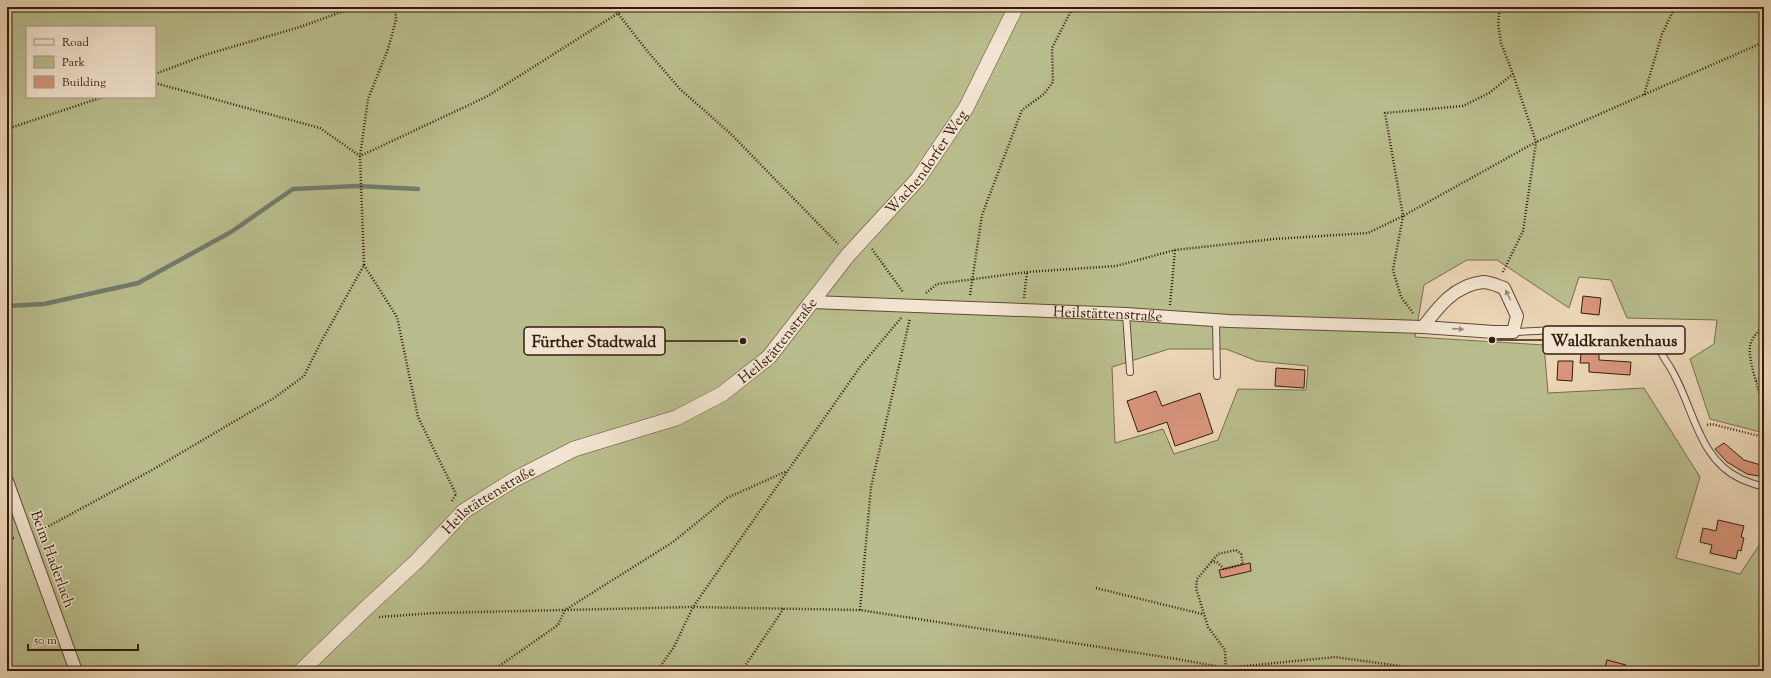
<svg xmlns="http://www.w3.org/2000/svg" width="1771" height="678" font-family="'Sorts Mill Goudy',serif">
	<rect width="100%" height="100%" fill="#ebd6b6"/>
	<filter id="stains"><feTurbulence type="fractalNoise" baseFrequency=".005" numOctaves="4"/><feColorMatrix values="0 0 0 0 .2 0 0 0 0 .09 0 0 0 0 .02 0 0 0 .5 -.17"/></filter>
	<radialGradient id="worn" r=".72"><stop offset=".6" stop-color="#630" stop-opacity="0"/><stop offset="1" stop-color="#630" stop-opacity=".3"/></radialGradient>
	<path fill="#b9bd8d" stroke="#766c4c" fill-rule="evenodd" d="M7 7H1764V433L1710 419 1690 359 1714 344 1717 320 1627 318 1611 280 1579 277 1569 308 1497 260H1467L1424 285 1415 337 1544 345 1548 393 1644 388 1700 477 1676 558 1740 574 1764 538V671H7ZM27 27H155V97H27ZM1169 349H1226L1257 361 1308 366 1306 390 1238 389 1218 440 1174 454 1163 429 1115 443 1112 367Z"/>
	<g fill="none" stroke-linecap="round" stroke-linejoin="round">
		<path stroke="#717b6a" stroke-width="4.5" d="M7 306 44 304 138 283 231 232 293 189 357 186 418 189"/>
	</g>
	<path fill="#d9967d" stroke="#341c0b" d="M1583 296 1601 298 1599 315 1581 313Z
		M1582 345H1599V360L1631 362 1630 375 1589 372V363H1580Z
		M1558 361H1573L1572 381 1557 380Z
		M1276 368 1305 370 1304 388 1275 386Z
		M1156 391 1162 406 1200 393 1213 433 1175 446 1167 422 1138 432 1127 401Z
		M1724 443 1744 460 1764 466V477L1747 474 1727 462 1715 449Z
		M1718 520 1744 526 1741 537 1744 538 1741 551 1738 550 1736 559 1710 553 1712 545 1700 542 1703 528 1716 531Z
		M1250 563 1251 571 1221 578 1219 570Z
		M1607 660 1626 665 1625 671H1604Z"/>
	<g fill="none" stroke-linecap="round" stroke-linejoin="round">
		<g stroke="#624a36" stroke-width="8">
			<path id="service" d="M1126 314 1130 372
				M1216 320 1217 376
				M1513 332C1551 331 1623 322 1654 344 1659 348 1663 356 1666 361 1693 399 1695 458 1741 479 1749 482 1756 486 1764 486"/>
		</g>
		<g stroke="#624a36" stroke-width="14">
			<g id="minor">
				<path id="s1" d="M812 302 1126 314 1229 321 1423 327 1494 332H1513L1517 316 1504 288C1498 286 1490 282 1483 282 1455 285 1439 306 1423 327"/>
				<path d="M7 481 76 671"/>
			</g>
		</g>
		<g stroke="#624a36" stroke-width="16">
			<g id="tertiary">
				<path id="s2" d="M301 671 363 611 417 561 464 511 515 479 574 449 676 418 722 394 769 357 848 255 918 179 966 108 1016 7"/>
			</g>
		</g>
		<path stroke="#341c0b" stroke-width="2.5" stroke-dasharray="1 2" stroke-linecap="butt" d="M613 7 648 52 680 89 731 134 838 244
			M1500 7 1498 24 1501 43 1513 74 1536 142 1523 231 1502 274
			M155 74 208 54 300 27 355 7
			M155 83 320 128 360 156 486 97 628 7
			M1644 95 1662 34 1675 7
			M7 129 103 97
			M872 249 903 292
			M364 265 397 317 418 417 456 494
			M926 293 937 284 1027 272 1116 266 1175 250 1274 239 1368 233 1403 216 1536 142 1764 42
			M970 295 982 215 1022 110 1044 94 1053 82 1052 48 1073 7
			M1024 298 1027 272
			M1170 305 1175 250
			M1413 313 1401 297 1393 270 1403 216 1385 113 1463 106 1489 93 1513 74
			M1764 326C1758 331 1751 339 1750 346 1748 361 1759 391 1764 406
			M1756 381 1764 378
			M1707 425 1712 424 1759 436 1764 433
			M452 501 456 494
			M38 532 152 470 274 398 304 376 321 342 364 265 360 156 368 99 388 49 396 20 395 7
			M7 539 14 538
			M1211 562H1217L1224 569 1243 564 1241 554 1236 550 1218 554 1197 579 1196 588 1208 627 1225 650 1226 671
			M1096 588 1202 614
			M860 610 871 487 910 318
			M379 617 435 613 693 607 860 610 1177 659 1226 668 1335 657 1436 671
			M492 671 558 625 565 610 673 542 727 498 787 471
			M657 671 674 647 693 607 860 367 901 318
			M740 671 745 666 784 608"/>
		<use href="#service" stroke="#f2e4d0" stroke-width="6"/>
		<use href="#minor" stroke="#f2e4d0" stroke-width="12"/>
		<use href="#tertiary" stroke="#f2e4d0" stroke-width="15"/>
	</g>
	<defs><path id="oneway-solid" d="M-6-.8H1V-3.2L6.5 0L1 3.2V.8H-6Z"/></defs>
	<g fill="#9c8a77">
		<use href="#oneway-solid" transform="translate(1508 295) rotate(-116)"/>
		<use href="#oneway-solid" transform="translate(1458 329) rotate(4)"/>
	</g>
	<g text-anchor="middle" stroke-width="3" stroke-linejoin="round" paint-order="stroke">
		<g font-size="15" fill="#341c0b" stroke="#f2e4d0">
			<text dy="5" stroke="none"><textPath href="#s2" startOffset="824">Wachendorfer Weg</textPath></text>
			<text dy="5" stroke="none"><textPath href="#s1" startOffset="296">Heilstättenstraße</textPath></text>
			<text dy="5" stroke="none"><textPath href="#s2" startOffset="591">Heilstättenstraße</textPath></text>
			<text dy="5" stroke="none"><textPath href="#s2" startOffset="255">Heilstättenstraße</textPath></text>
			<text transform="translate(53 559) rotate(70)" y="5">Beim Haderlach</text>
		</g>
	</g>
	<path fill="none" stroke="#341c0b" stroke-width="1.5" d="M1492 340L1543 340M743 341L665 341"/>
	<g fill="#341c0b" stroke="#f2e4d0" stroke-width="1.5">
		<circle cx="1492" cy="340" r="4"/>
		<circle cx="743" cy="341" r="4"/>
	</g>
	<g fill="#f2e4d0" stroke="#341c0b" stroke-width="1.5">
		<rect x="1543" y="326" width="142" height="28" rx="4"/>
		<rect x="524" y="327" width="141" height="28" rx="4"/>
	</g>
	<g font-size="16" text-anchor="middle" font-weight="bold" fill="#341c0b">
		<text x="1614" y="346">Waldkrankenhaus</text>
		<text x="594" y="347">Fürther Stadtwald</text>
	</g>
	<rect width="1771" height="678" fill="none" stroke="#ebd6b6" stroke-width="24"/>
	<rect x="8" y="8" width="1755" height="662" fill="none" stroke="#341c0b" stroke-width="2"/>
	<rect x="12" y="12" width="1747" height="654" fill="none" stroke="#341c0b"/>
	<rect x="26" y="26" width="130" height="72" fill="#f2e4d0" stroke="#a69481"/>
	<rect x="34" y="39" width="20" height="6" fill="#f2e4d0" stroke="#a69481"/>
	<text x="62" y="46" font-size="12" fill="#341c0b">Road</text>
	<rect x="34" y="56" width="20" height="12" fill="#b9bd8d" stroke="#a69481"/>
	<text x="62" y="66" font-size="12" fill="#341c0b">Park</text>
	<rect x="34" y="76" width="20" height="12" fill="#d9967d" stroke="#a69481"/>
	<text x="62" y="86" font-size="12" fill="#341c0b">Building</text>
	<path d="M28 644v6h110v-6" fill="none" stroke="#341c0b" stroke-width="2"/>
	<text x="34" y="644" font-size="12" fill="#341c0b" stroke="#f2e4d0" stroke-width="3" paint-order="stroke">50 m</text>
	<rect width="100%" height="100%" filter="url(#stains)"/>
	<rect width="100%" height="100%" fill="url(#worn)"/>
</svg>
